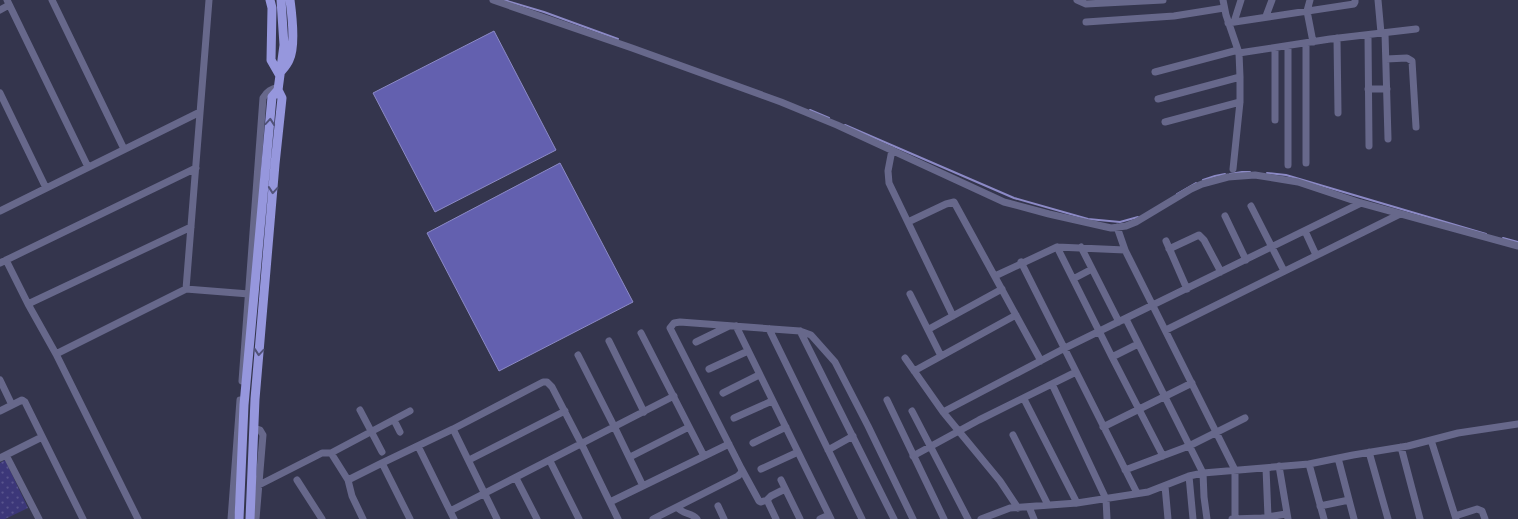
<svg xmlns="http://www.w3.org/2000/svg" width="1518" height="519" font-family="'Crimson Pro',serif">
	<defs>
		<pattern id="park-dots" width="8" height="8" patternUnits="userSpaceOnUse" patternTransform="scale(1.25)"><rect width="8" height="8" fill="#3c3779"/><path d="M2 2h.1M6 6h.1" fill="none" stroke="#58548d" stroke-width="1.8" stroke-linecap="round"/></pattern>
	</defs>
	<rect width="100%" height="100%" fill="#34354d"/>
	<path fill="url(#park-dots)" d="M5 460 28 508 5 519H0V463Z"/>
	<path fill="#6360af" stroke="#8c8ac6" d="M494 31 556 150 435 212 373 93Z
		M560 163 633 302 499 371 427 233Z"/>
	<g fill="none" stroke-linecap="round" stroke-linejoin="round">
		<path stroke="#8c8ac6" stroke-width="2" d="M504 0 544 12 618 39
			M810 110 829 118
			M845 125 1014 198 1088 219 1120 222 1138 217
			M1267 173 1286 175 1486 234
			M1230 174 1242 172H1250
			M1203 180 1215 176 1225 174
			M1177 194 1196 183
			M1503 238 1518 242"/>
		<path stroke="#67688b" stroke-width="7" d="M7 0 88 167
			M52 0 124 149
			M493 0 632 48 781 102 837 125 1004 202 1049 214 1111 228 1126 226 1136 222 1191 189 1202 184 1228 177 1255 175 1298 182 1361 203 1518 246
			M1077 0 1086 4 1163 0
			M1223 0 1226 15 1239 53 1240 77V102L1233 169
			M1310 0 1307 11 1313 42
			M1378 0 1381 33
			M0 10 9 5
			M1266 16 1272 0
			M1086 22 1174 16 1224 8
			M1234 22 1241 0
			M1228 23 1354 4 1355 2V0
			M1385 33 1388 139
			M1368 35 1369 146
			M1337 38 1338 113
			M1239 53 1330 39 1416 29
			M1386 59 1407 58 1412 61 1416 127
			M1155 72 1238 50
			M1368 89H1387
			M0 93 46 188
			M1158 99 1240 77
			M1275 120V48
			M1165 122 1240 102
			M892 150 888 171 889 183 953 316
			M1306 163V43
			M1288 165V46
			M1251 206 1284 271
			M0 211 200 112
			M1225 216 1246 260
			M908 222 946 204 954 202 1041 361
			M1117 227 1125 250 1235 470V519
			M1305 231 1316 255
			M1166 241 1187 289
			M1057 247 1112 357 1163 456
			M1081 247 1119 322
			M1169 249 1199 235 1204 240 1221 272
			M6 260 28 304 56 354 138 519
			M1021 262 1137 493
			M0 263 196 168
			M995 276 1057 247 1125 250
			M1073 279 1092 269
			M186 289 209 0
			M910 294 941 356
			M28 304 191 227
			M1126 319 1203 473 1204 497 1207 519
			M736 326 831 519
			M769 329 862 519
			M929 329 1002 289
			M1166 330 1400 214
			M800 331 894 519
			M641 333 704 456
			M609 341 644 412
			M696 342 729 326
			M56 354 186 289 249 294
			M578 355 615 428 643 486
			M1112 357 1138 344
			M905 358 943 412 1000 481 1018 508
			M709 369 748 351
			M914 371 1016 315
			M0 380 12 405
			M242 381 263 98C267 91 271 89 279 87
			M1052 384 1106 499 1107 519
			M723 393 759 375
			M1024 399 1077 503
			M887 400 944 519
			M360 410 382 452
			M0 411 22 400 25 402 83 519
			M912 411 968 519
			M943 412 1065 348 1361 203
			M734 418 772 401
			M394 420 400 432
			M1103 427 1192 383
			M254 428 260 430 263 435 256 519
			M453 429 497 519
			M1013 435 1048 505
			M1431 440 1456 519
			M753 443 786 427
			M418 446 454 519
			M1401 447 1420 519
			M828 450 853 436
			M1369 452 1388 519
			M331 453 348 480 352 496 363 519
			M6 455 39 519
			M913 456 979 420 1076 372
			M630 457 689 427
			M0 458 42 437
			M1338 458 1354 519
			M469 460 565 411
			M550 461 579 519
			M1309 464 1324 519
			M1279 466 1288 519
			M741 468 759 501 761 502 767 500
			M1266 468 1268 517
			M761 469 798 452
			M1125 470 1189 446 1245 418
			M1189 476 1193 519
			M516 478 537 519
			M297 480 322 519
			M348 480 382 463
			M781 480 800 519
			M259 485 322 453H331L410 411
			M1165 486 1168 519
			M610 502 729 444
			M718 506 724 519
			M1320 506 1349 500
			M677 507C683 515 691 512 697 519
			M1029 507 1034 519
			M450 511 674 396
			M1455 516 1477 509 1482 511 1485 519
			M231 519 240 400
			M410 519 382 463 453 429 543 382H547L552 387 582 445 618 519
			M653 519 738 476 742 472 741 468 670 328 674 323 680 322 800 331 811 335 835 362 868 426 913 519
			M776 519 767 500 771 496 785 489
			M820 519 829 515
			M981 519 1010 508 1077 503 1148 492 1189 476 1203 473 1309 464 1353 455 1408 446 1458 433 1518 424
			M1232 519 1262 518 1286 514"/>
		<path stroke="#9697dd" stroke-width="9" d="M270 0 272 8 271 60 279 74C283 69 287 65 289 60 296 47 292 15 290 0
			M239 519 244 405 272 97 278 90
			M250 519 255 399 275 164 282 98 278 90 284 45 281 0"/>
	</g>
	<defs><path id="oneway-chevron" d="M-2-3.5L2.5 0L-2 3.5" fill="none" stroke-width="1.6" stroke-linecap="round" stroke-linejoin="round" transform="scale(1.25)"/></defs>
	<g stroke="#515278">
		<use href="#oneway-chevron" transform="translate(270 122) rotate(-85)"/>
		<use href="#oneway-chevron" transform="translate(273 190) rotate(95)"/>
		<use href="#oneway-chevron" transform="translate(259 352) rotate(95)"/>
	</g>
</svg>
